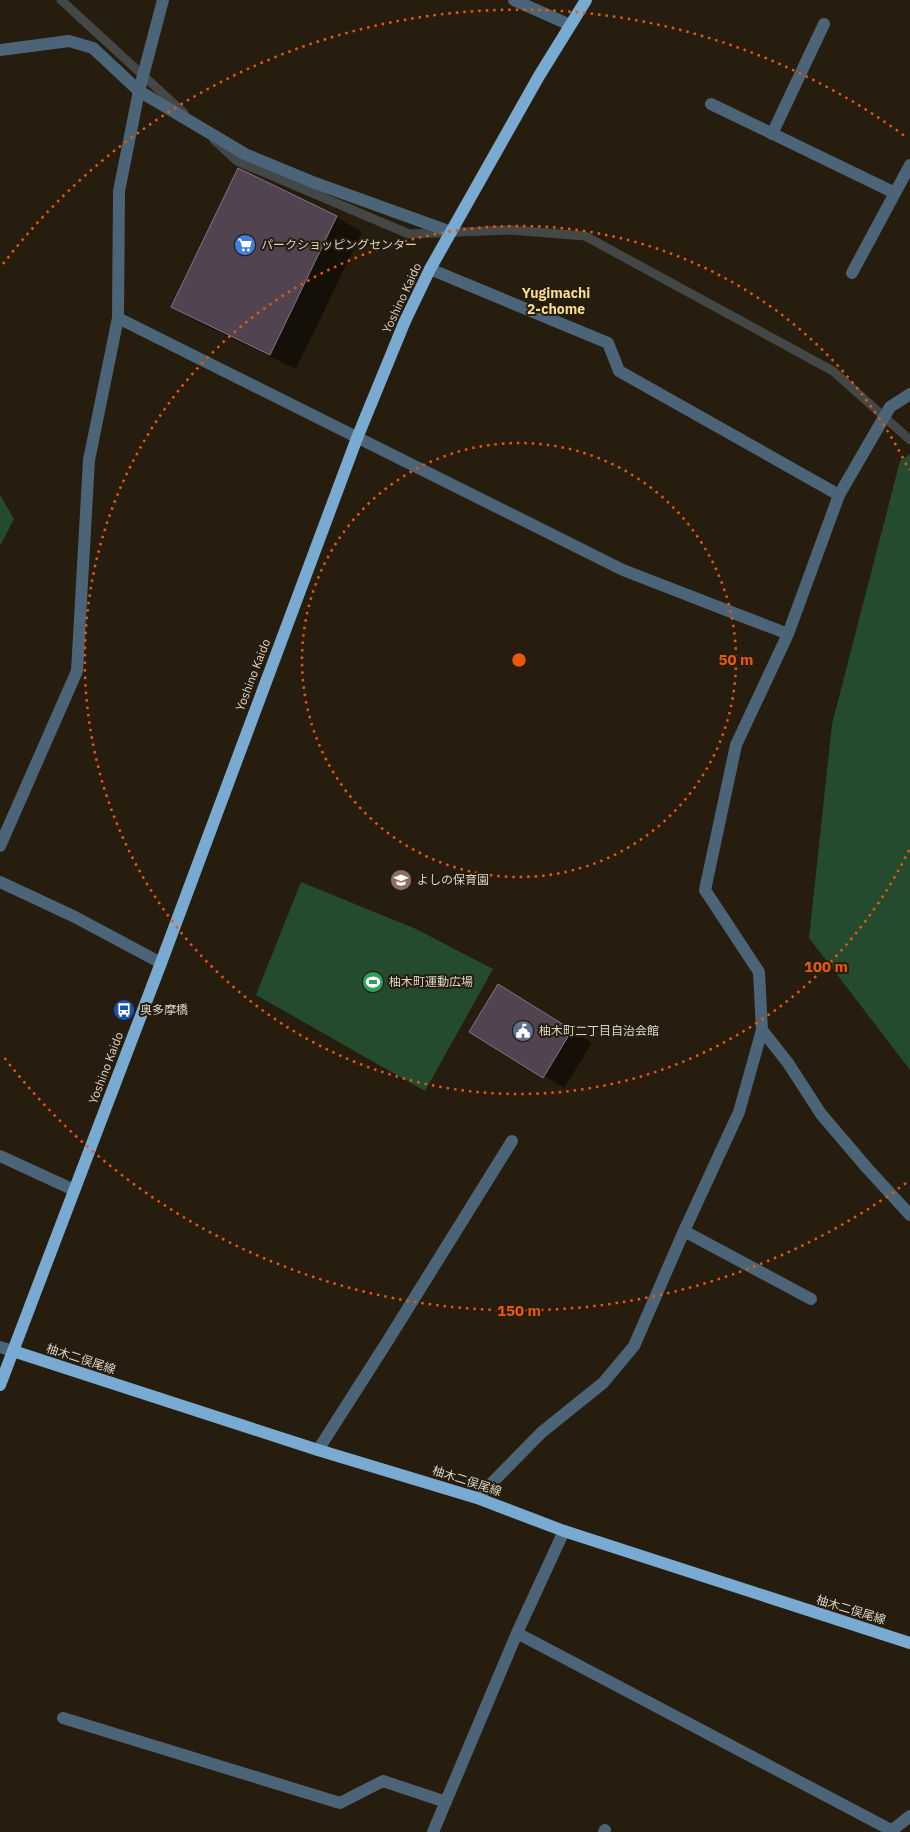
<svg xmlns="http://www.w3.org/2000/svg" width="910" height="1832" font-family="'IBM Plex Sans','Noto Sans JP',sans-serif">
	<rect width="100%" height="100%" fill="#261d0e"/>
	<path fill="#244b2e" d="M910 454V1070L809 938 832 724 900 461Z
		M0 495 14 519 0 546Z
		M301 882 416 929 493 969 425 1091 256 995Z"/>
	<path fill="#0007" d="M336 217 362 232 296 369 198 322 172 307Z
		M519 997 592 1043 564 1088 471 1032Z"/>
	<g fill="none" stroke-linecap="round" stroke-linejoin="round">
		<path stroke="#434846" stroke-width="9" d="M61 0 184 113
			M214 140 237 161 409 234 510 230 585 236 833 371 910 440"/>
	</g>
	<path fill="#524351" stroke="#857584" d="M238 168 337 216 270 355 171 307Z
		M498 984 572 1030 543 1078 469 1032Z"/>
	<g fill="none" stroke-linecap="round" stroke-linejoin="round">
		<path stroke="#4c6477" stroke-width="12" d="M514 0 570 25
			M0 50 69 41 93 48 139 91 245 154 315 183 451 232
			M711 104 895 193
			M772 134 824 24
			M430 269 608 343 619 371 839 495
			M852 273 910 165
			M118 318 623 570 788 634
			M0 846 77 671 89 460 118 318 119 191 139 91 163 0
			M0 882 75 917 161 963
			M762 1030 788 1063 821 1114 867 1168 910 1215
			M0 1156 74 1190
			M684 1231 811 1299
			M0 1347 13 1351
			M318 1450 387 1342 512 1141
			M477 1498 542 1432 603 1383 634 1346 684 1231 739 1112 762 1030 759 972 705 890 736 745 788 634 839 495 890 407 910 394
			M517 1633 891 1830
			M63 1718 340 1803 383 1781 446 1802
			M433 1832 517 1633 564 1531
			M604 1832 605 1830
			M890 1832 910 1816"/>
		<path stroke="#78aad2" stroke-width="12" d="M13 1351 318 1450 477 1498 564 1531 910 1643
			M0 1385 161 963 357 438 405 321 430 269 539 76 586 0"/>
	</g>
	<g fill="none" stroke="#e8590c" stroke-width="2.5" stroke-dasharray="2.5 5">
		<circle cx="519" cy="660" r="217"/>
		<path d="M909 850A434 434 0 1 1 909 470"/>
		<path d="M906 1183A651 651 0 0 1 3 1056M3 264A651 651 0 0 1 906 137"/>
	</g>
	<defs>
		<g id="supermarket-disc" transform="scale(1.125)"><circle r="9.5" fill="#3f7fe0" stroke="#261d0e"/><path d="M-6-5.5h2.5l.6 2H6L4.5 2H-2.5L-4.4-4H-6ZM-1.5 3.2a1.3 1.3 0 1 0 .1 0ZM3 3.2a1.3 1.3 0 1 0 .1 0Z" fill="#fff"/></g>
		<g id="school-disc" transform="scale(1.125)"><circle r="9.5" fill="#8d6e63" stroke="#261d0e"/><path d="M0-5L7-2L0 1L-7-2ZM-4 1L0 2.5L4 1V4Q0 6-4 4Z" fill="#fff"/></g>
		<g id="stadium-disc" transform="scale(1.125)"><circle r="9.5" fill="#2e9e5b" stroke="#261d0e"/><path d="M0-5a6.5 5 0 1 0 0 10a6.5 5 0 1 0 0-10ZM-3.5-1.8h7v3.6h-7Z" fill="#fff"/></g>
		<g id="bus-disc" transform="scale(1.125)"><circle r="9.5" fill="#1a4fb4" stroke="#261d0e"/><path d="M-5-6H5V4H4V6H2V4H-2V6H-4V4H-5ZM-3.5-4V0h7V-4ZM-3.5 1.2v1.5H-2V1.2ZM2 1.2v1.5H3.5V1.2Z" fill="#fff"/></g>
		<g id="civic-disc" transform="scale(1.125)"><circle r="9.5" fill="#5c6f8a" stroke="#261d0e"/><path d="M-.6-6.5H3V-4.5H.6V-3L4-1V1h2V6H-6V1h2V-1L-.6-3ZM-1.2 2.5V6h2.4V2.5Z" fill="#fff"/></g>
	</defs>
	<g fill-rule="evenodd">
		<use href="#supermarket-disc" x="245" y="245"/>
		<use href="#school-disc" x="401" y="880"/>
		<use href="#stadium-disc" x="373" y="982"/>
		<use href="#bus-disc" x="124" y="1010"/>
		<use href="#civic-disc" x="523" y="1031"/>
	</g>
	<g text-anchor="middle" stroke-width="4" stroke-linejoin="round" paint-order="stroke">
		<g font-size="12" fill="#dad4ca" stroke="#261d0e" text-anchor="start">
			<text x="261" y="249">パークショッピングセンター</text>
			<text x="417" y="884">よしの保育園</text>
			<text x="389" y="986">柚木町運動広場</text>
			<text x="140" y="1014">奥多摩橋</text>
			<text x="539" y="1035">柚木町二丁目自治会館</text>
		</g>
		<g font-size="12" fill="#dad4ca" stroke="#261d0e">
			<text transform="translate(402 298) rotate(-65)" y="4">Yoshino Kaido</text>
			<text transform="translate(253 675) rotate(-69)" y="4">Yoshino Kaido</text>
			<text transform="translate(106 1068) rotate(-69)" y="4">Yoshino Kaido</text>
			<text transform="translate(81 1359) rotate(18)" y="4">柚木二俣尾線</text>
			<text transform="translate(467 1481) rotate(18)" y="4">柚木二俣尾線</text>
			<text transform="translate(851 1610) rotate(17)" y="4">柚木二俣尾線</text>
		</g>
		<g font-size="14" font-weight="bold" fill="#f6dd90" stroke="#261d0e">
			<text x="556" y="298">Yugimachi<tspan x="556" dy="16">2-chome</tspan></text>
		</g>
	</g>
	<circle cx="519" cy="660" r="8" fill="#e8590c" stroke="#261d0e" stroke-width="2.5"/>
	<g font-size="15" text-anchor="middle" font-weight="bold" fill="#e8590c" stroke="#261d0e" stroke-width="4" stroke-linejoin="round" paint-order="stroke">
		<text x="736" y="665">50 m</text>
		<text x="826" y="972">100 m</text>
		<text x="519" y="1316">150 m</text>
	</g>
</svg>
